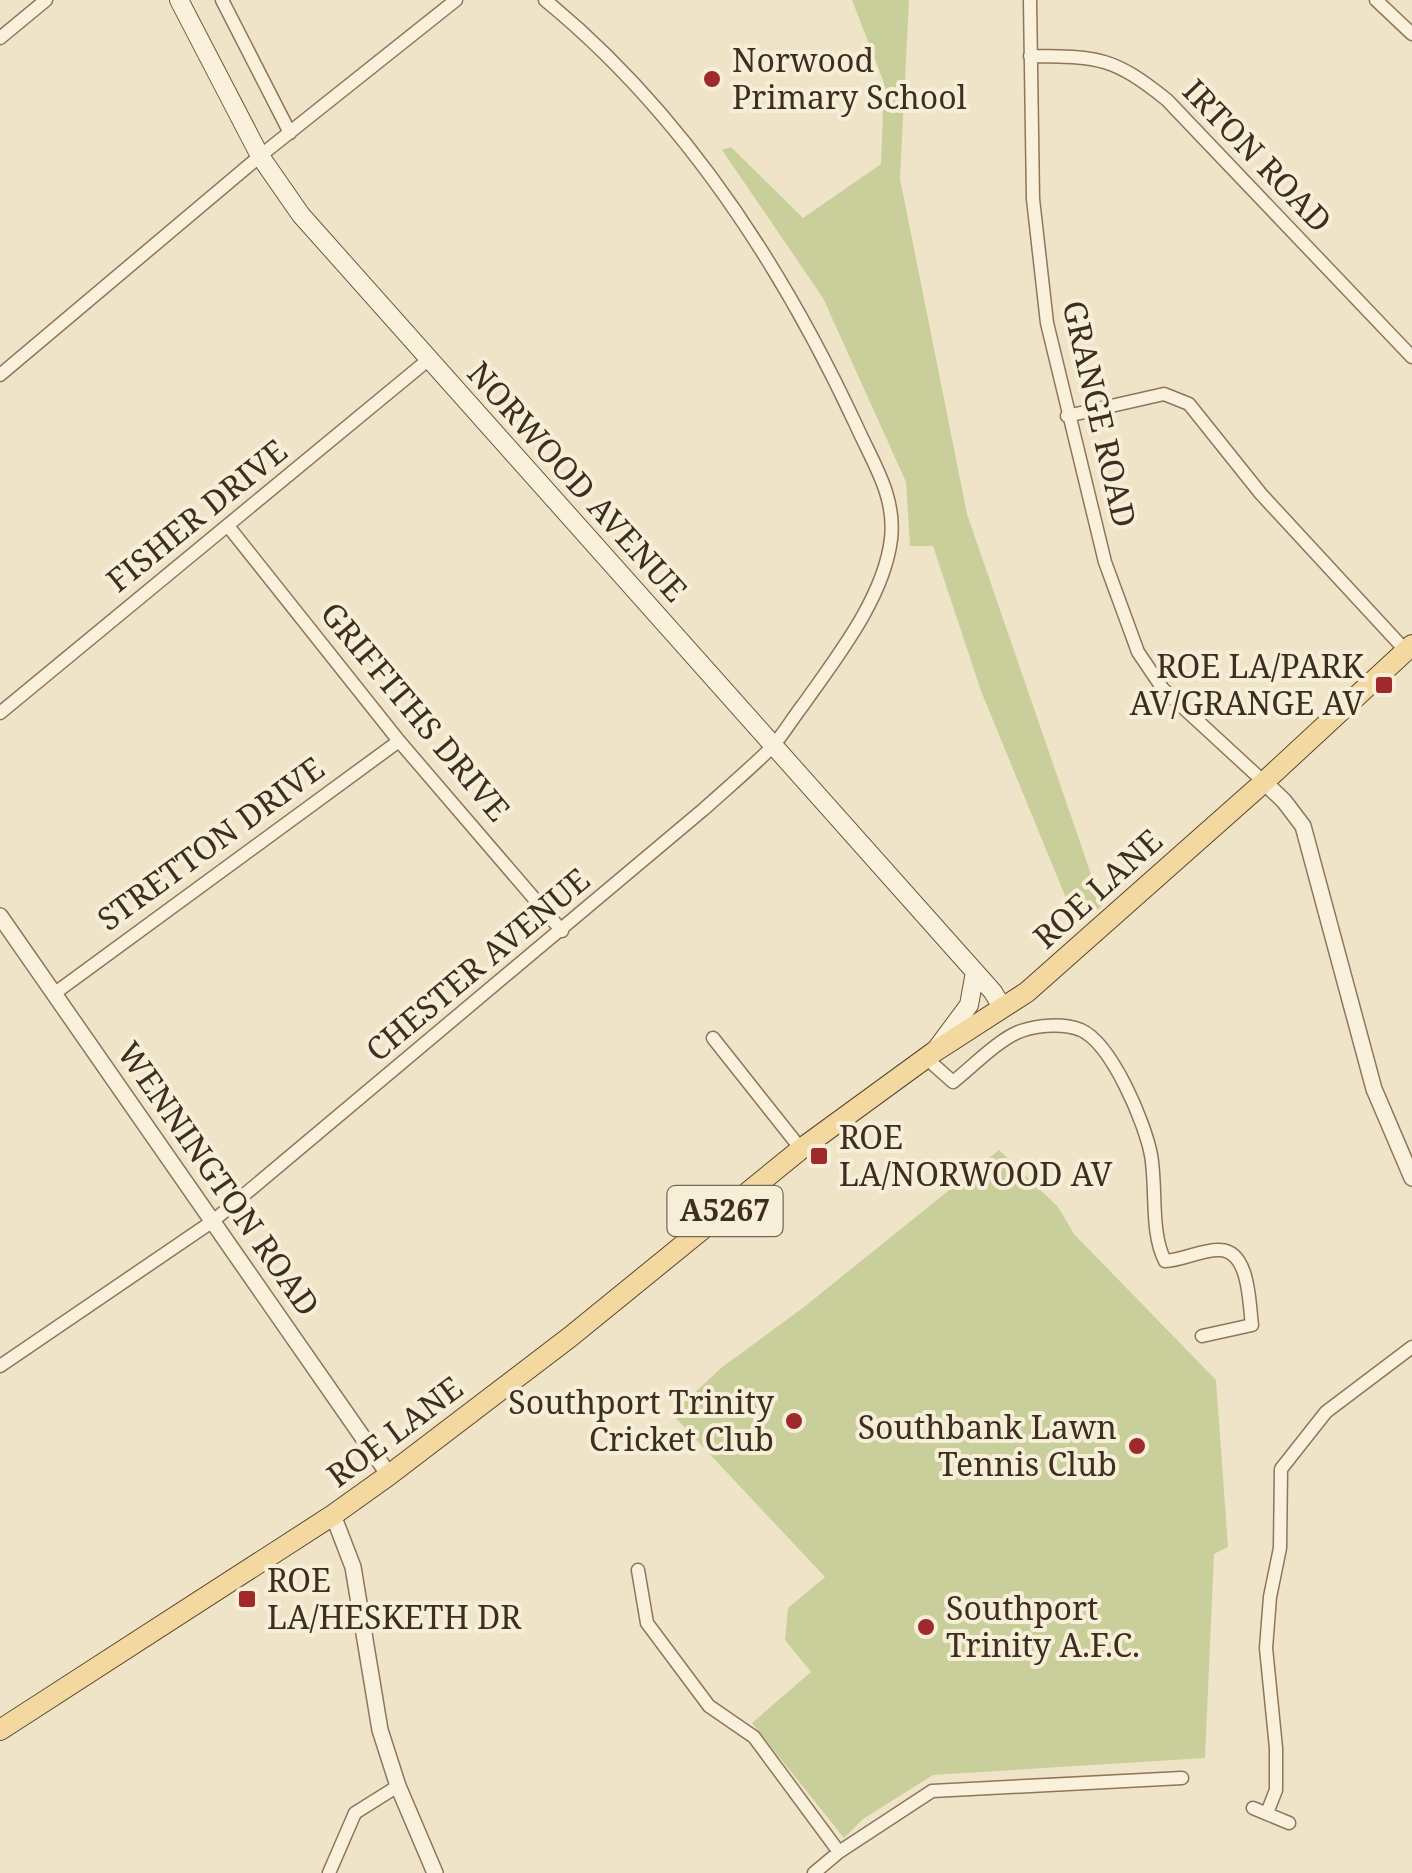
<svg xmlns="http://www.w3.org/2000/svg" width="1412" height="1873" font-family="'Noto Serif',serif">
	<rect width="100%" height="100%" fill="#f0e4c8"/>
	<path fill="#c9cf9b" d="M852 0H909L900 179 967 514 1102 906 1077 925 981 691 933 546H910L906 482 823 298 722 150 731 147 803 218 881 164 884 83Z
		M999 1150 1058 1207 1074 1234 1216 1380 1228 1547 1214 1554 1205 1758 933 1775 863 1819 844 1838 752 1723 811 1672 785 1640 788 1608 825 1577 672 1414 721 1368 804 1307Z"/>
	<g fill="none" stroke-linecap="round" stroke-linejoin="round">
		<g stroke="#8d765c" stroke-width="15">
			<path id="minor" d="M222 0 290 133
				M1030 0 1033 199 1047 323 1105 562 1138 652 1163 689 1264 782
				M1376 0 1412 34
				M0 38 46 0
				M1030 56C1099 57 1112 56 1167 100L1412 357
				M0 375 260 156 456 0
				M1067 416 1164 394 1189 404 1261 494 1406 651
				M228 526 399 741 562 931
				M0 713 428 360
				M55 993 399 741
				M713 1038 801 1149
				M926 1058 953 1082C971 1068 1000 1038 1021 1031 1038 1025 1064 1023 1081 1030 1112 1044 1145 1123 1151 1155 1157 1189 1150 1232 1165 1261 1183 1260 1203 1249 1220 1250 1250 1251 1249 1304 1252 1325L1202 1336
				M0 1366 213 1221 704 809C726 789 750 769 771 748 783 735 792 719 803 705 836 658 884 598 891 539 896 496 873 463 856 425 782 266 682 112 545 0
				M638 1570 647 1623 709 1706 754 1737 839 1852
				M1253 1808 1289 1823
				M1267 1813 1276 1790V1748L1266 1648 1270 1597 1280 1548 1281 1469 1326 1412 1412 1347
				M329 1873 355 1813 398 1786
				M814 1873 839 1852 932 1791 1182 1778"/>
		</g>
		<g stroke="#8d765c" stroke-width="18">
			<path id="tertiary" d="M1264 782 1284 801 1303 826 1374 1089 1412 1178
				M0 916 389 1475
				M333 1515 353 1567 380 1730 398 1786 435 1873"/>
		</g>
		<g stroke="#6f573f" stroke-width="20">
			<path id="secondary" d="M179 0 260 156 301 215 993 992 1002 1007
				M937 1048 969 1005 975 972"/>
		</g>
		<g stroke="#5b4430" stroke-width="22">
			<path id="primary" d="M0 1730 333 1515 389 1475 570 1337 801 1149 934 1052 1027 992 1264 782 1412 645"/>
		</g>
		<use href="#minor" stroke="#faf1dc" stroke-width="12"/>
		<use href="#tertiary" stroke="#faf1dc" stroke-width="15"/>
		<use href="#secondary" stroke="#faf1dc" stroke-width="18"/>
		<use href="#primary" stroke="#f3d9a0" stroke-width="20"/>
	</g>
	<g fill="#9e2a2b" stroke="#f7eed8" stroke-width="4">
		<circle cx="712" cy="79" r="10"/>
		<rect x="1374" y="675" width="20" height="20" rx="5"/>
		<rect x="809" y="1146" width="20" height="20" rx="5"/>
		<circle cx="794" cy="1421" r="10"/>
		<circle cx="1137" cy="1446" r="10"/>
		<rect x="237" y="1589" width="20" height="20" rx="5"/>
		<circle cx="926" cy="1627" r="10"/>
	</g>
	<g text-anchor="middle" stroke-width="8" stroke-linejoin="round" paint-order="stroke">
		<rect fill="#f7eed8" stroke="#756857" stroke-width="2.5" x="667.5" y="1186" width="115" height="50" rx="8"/>
		<g font-size="30" font-weight="bold" fill="#3d2e20">
			<text x="725" y="1221">A5267</text>
		</g>
		<g font-size="32" fill="#3d2e20" stroke="#f7eed8" text-anchor="start">
			<text x="732" y="72">Norwood<tspan x="732" dy="37">Primary School</tspan></text>
			<text x="1364" y="678" text-anchor="end">ROE LA/PARK<tspan x="1364" dy="37">AV/GRANGE AV</tspan></text>
			<text x="839" y="1149">ROE<tspan x="839" dy="37">LA/NORWOOD AV</tspan></text>
			<text x="774" y="1414" text-anchor="end">Southport Trinity<tspan x="774" dy="37">Cricket Club</tspan></text>
			<text x="1117" y="1439" text-anchor="end">Southbank Lawn<tspan x="1117" dy="37">Tennis Club</tspan></text>
			<text x="267" y="1592">ROE<tspan x="267" dy="37">LA/HESKETH DR</tspan></text>
			<text x="946" y="1620">Southport<tspan x="946" dy="37">Trinity A.F.C.</tspan></text>
		</g>
		<g font-size="32" fill="#3d2e20" stroke="#f7eed8">
			<text transform="translate(1257 156) rotate(46)" y="11">IRTON ROAD</text>
			<text transform="translate(1099 414) rotate(77)" y="11">GRANGE ROAD</text>
			<text transform="translate(577 482) rotate(48)" y="11">NORWOOD AVENUE</text>
			<text transform="translate(197 516) rotate(-39)" y="11">FISHER DRIVE</text>
			<text transform="translate(415 712) rotate(50)" y="11">GRIFFITHS DRIVE</text>
			<text transform="translate(211 844) rotate(-36)" y="11">STRETTON DRIVE</text>
			<text transform="translate(1098 889) rotate(-42)" y="11">ROE LANE</text>
			<text transform="translate(478 965) rotate(-40)" y="11">CHESTER AVENUE</text>
			<text transform="translate(218 1179) rotate(55)" y="11">WENNINGTON ROAD</text>
			<text transform="translate(395 1432) rotate(-37)" y="11">ROE LANE</text>
		</g>
	</g>
</svg>
